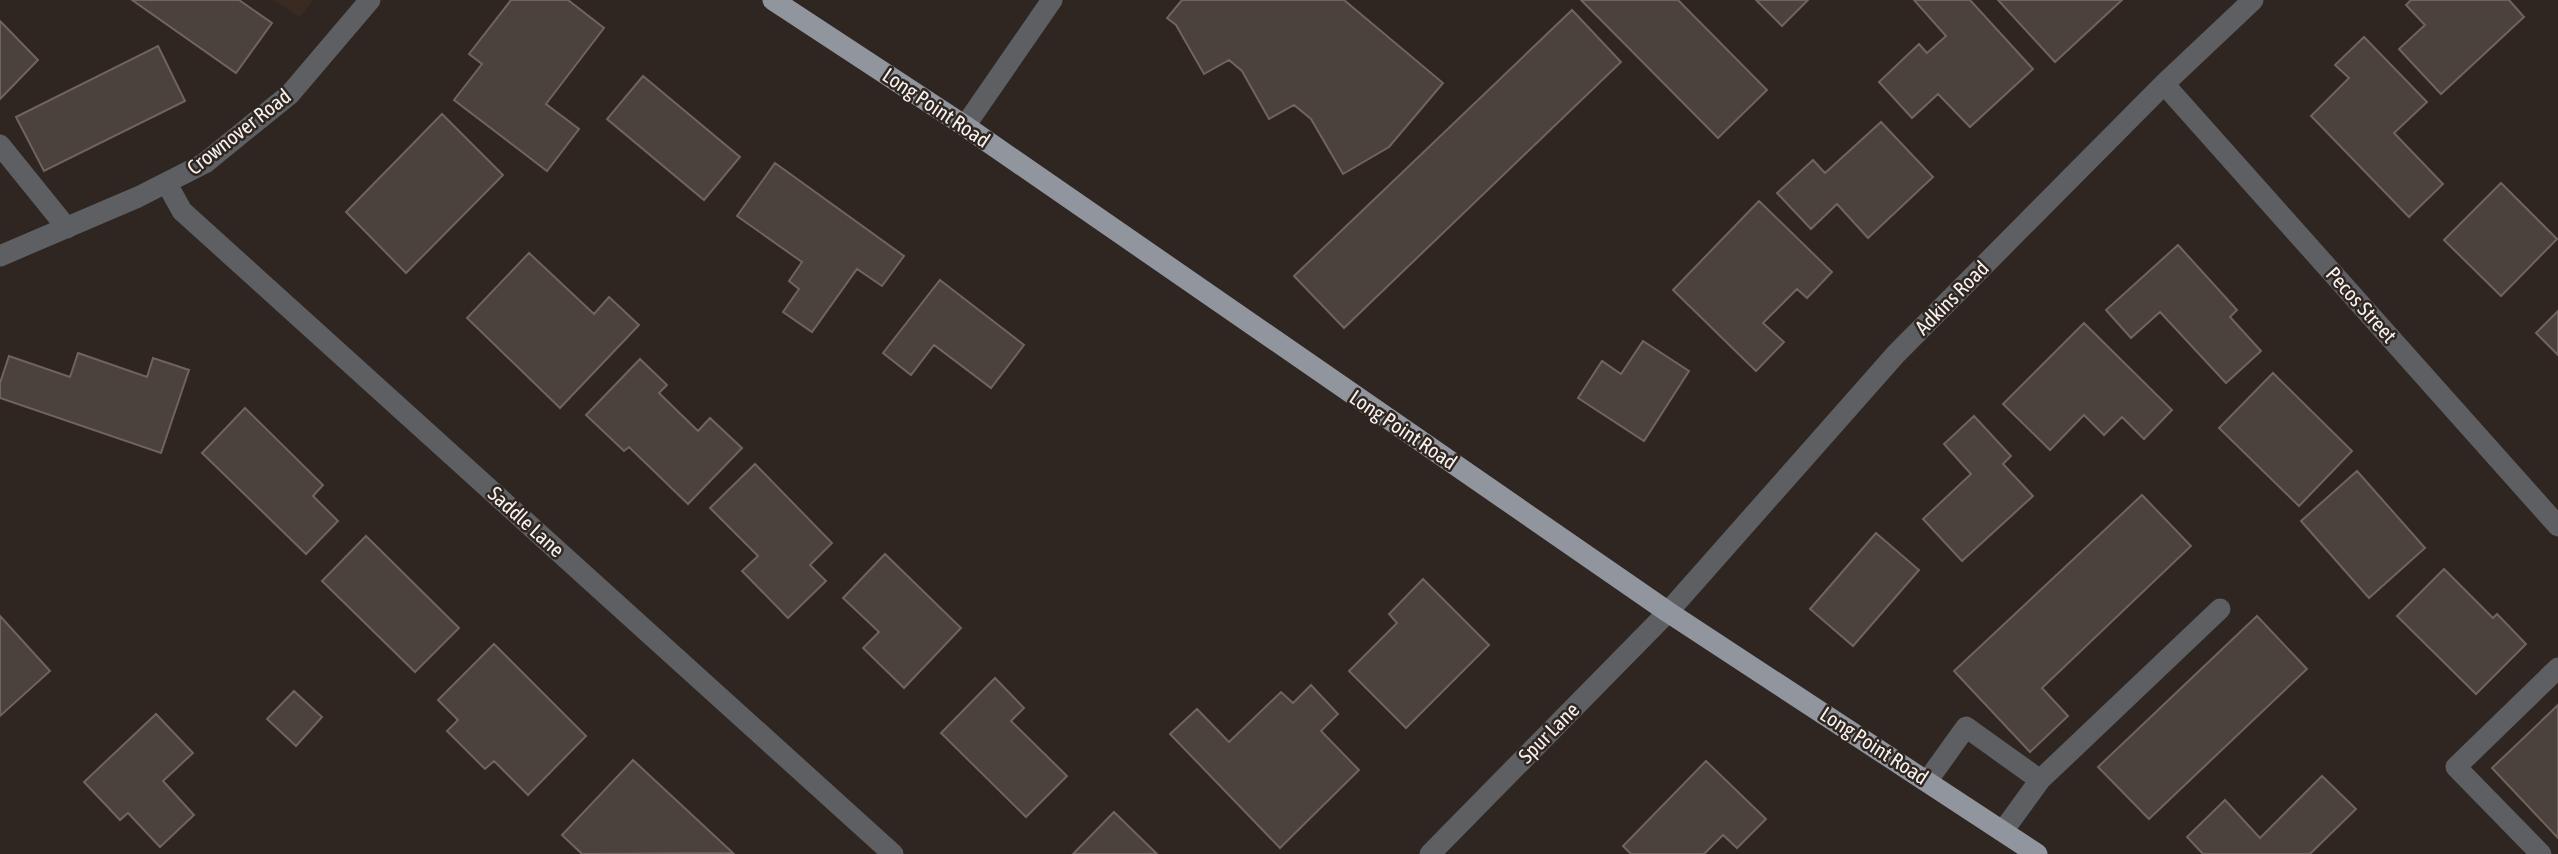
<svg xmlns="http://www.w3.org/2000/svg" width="2558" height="854" font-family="'Asap Condensed',sans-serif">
	<rect width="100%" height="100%" fill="#2f2621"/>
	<path fill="#3a2b22" d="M274 0H313L300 17Z"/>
	<path fill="#4b423c" stroke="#6f645e" stroke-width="2" d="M132 0H239L272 23 236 73Z
		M511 0H568L604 28 546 104 579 129 547 171 454 100 482 64 469 54Z
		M1182 0H1344L1443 83 1389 147 1343 174 1311 119 1294 105 1269 119 1242 71 1229 60 1204 74 1176 25 1167 18Z
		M1581 0H1678L1767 90 1718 138Z
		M1756 0H1808L1782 26Z
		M1914 0H1970L2033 69 1970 127 1938 94 1912 118 1879 82 1919 44 1927 53 1946 36Z
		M1998 0H2122L2055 62Z
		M2411 0H2509L2524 17 2441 94 2399 49 2425 25 2406 5Z
		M1572 10 1621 62 1344 328 1294 276Z
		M0 21 38 60 0 99Z
		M2364 37 2427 102 2394 133 2443 184 2409 217 2311 116 2349 78 2335 65Z
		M158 46 185 101 44 171 16 117Z
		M643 76 740 157 704 200 607 119Z
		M442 114 503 175 406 273 346 212Z
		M1881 122 1933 177 1868 238 1837 204 1811 229 1777 193 1813 160 1825 173Z
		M775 163 904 256 882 286 857 269 812 332 783 312 799 289 789 281 802 262 737 216Z
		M2501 183 2557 239 2501 296 2444 240Z
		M1759 201 1832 272 1807 298 1797 289 1763 323 1784 342 1756 371 1673 290Z
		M2178 245 2237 310 2230 317 2261 351 2226 383 2160 312 2131 338 2106 310Z
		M529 253 594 314 609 297 639 325 560 408 467 318Z
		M940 280 1024 345 991 388 934 345 911 375 883 353Z
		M2558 311V355L2536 333Z
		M2084 323 2172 410 2144 439 2122 417 2104 435 2084 415 2050 450 2003 404Z
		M1643 341 1689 371 1644 441 1578 398 1602 361 1621 374Z
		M78 353 147 377 153 358 189 370 161 453 0 398V383L9 356 70 377Z
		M640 359 667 385 659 393 698 431 710 418 742 448 688 504 629 447 624 451 586 415Z
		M2273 373 2352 451 2299 506 2219 428Z
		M245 408 323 485 313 496 338 521 306 554 202 453Z
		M1974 416 2011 456 2003 464 2033 496 1962 561 1923 519 1971 474 1944 444Z
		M755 464 832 543 810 565 826 581 788 618 742 571 758 556 710 508Z
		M2357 471 2425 548 2369 598 2301 521Z
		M2142 495 2191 546 2042 688 2068 716 2030 752 1954 671Z
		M1876 533 1919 570 1853 646 1810 609Z
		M366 536 459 628 415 672 322 581Z
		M885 554 961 628 904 688 863 648 879 632 843 598Z
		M2444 569 2493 618 2497 614 2526 644 2476 694 2397 616Z
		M1423 579 1489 645 1406 728 1349 671 1397 623 1389 614Z
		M0 616 50 671 0 716Z
		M2257 616 2307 669 2149 819 2098 767Z
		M494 644 586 736 528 795 494 761 485 769 447 731 458 720 438 700Z
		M995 678 1024 708 1011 721 1067 776 1026 817 941 733Z
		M1311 685 1338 714 1321 731 1359 770 1280 848 1170 734 1197 709 1229 742 1281 692 1293 703Z
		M294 691 322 717 296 746 267 719Z
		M2558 705V838L2492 768Z
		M156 714 193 753 163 781 194 815 160 847 128 813 120 820 84 782Z
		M633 760 733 853 582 854 562 835Z
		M1706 761 1766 819 1737 848 1723 835 1704 854H1631L1623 846Z
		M2322 776 2356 809 2310 854H2203L2187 837 2225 800 2260 838Z
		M1114 812 1157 854H1073Z"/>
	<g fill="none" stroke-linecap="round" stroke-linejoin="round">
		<path stroke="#5d5f63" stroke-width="21" d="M2164 84 2558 526
			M965 126 1052 0
			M0 145 67 228
			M167 184 182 211 893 854
			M0 256 138 197 205 163 290 94 370 0
			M1928 780 1966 727 2040 780 2003 831
			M2040 780 2220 609
			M1430 854 1668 612 1896 354 2164 84 2253 0
			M2541 854 2456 767 2558 668"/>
		<path stroke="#90959e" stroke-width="21" d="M773 0 965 126 1668 612 2037 854"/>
	</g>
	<g text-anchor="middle" stroke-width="5" stroke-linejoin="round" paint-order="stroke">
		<g font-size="21" fill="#f7f1ed" stroke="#2f2621">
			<text transform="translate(936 108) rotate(34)" y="7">Long Point Road</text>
			<text transform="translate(239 132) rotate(-38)" y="7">Crownover Road</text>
			<text transform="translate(1952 298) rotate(-45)" y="7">Adkins Road</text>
			<text transform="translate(2361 305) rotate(48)" y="7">Pecos Street</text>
			<text transform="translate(1403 430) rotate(34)" y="7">Long Point Road</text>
			<text transform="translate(526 522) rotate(42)" y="7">Saddle Lane</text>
			<text transform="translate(1549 733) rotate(-45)" y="7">Spur Lane</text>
			<text transform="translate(1874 746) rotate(33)" y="7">Long Point Road</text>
		</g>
	</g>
</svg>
